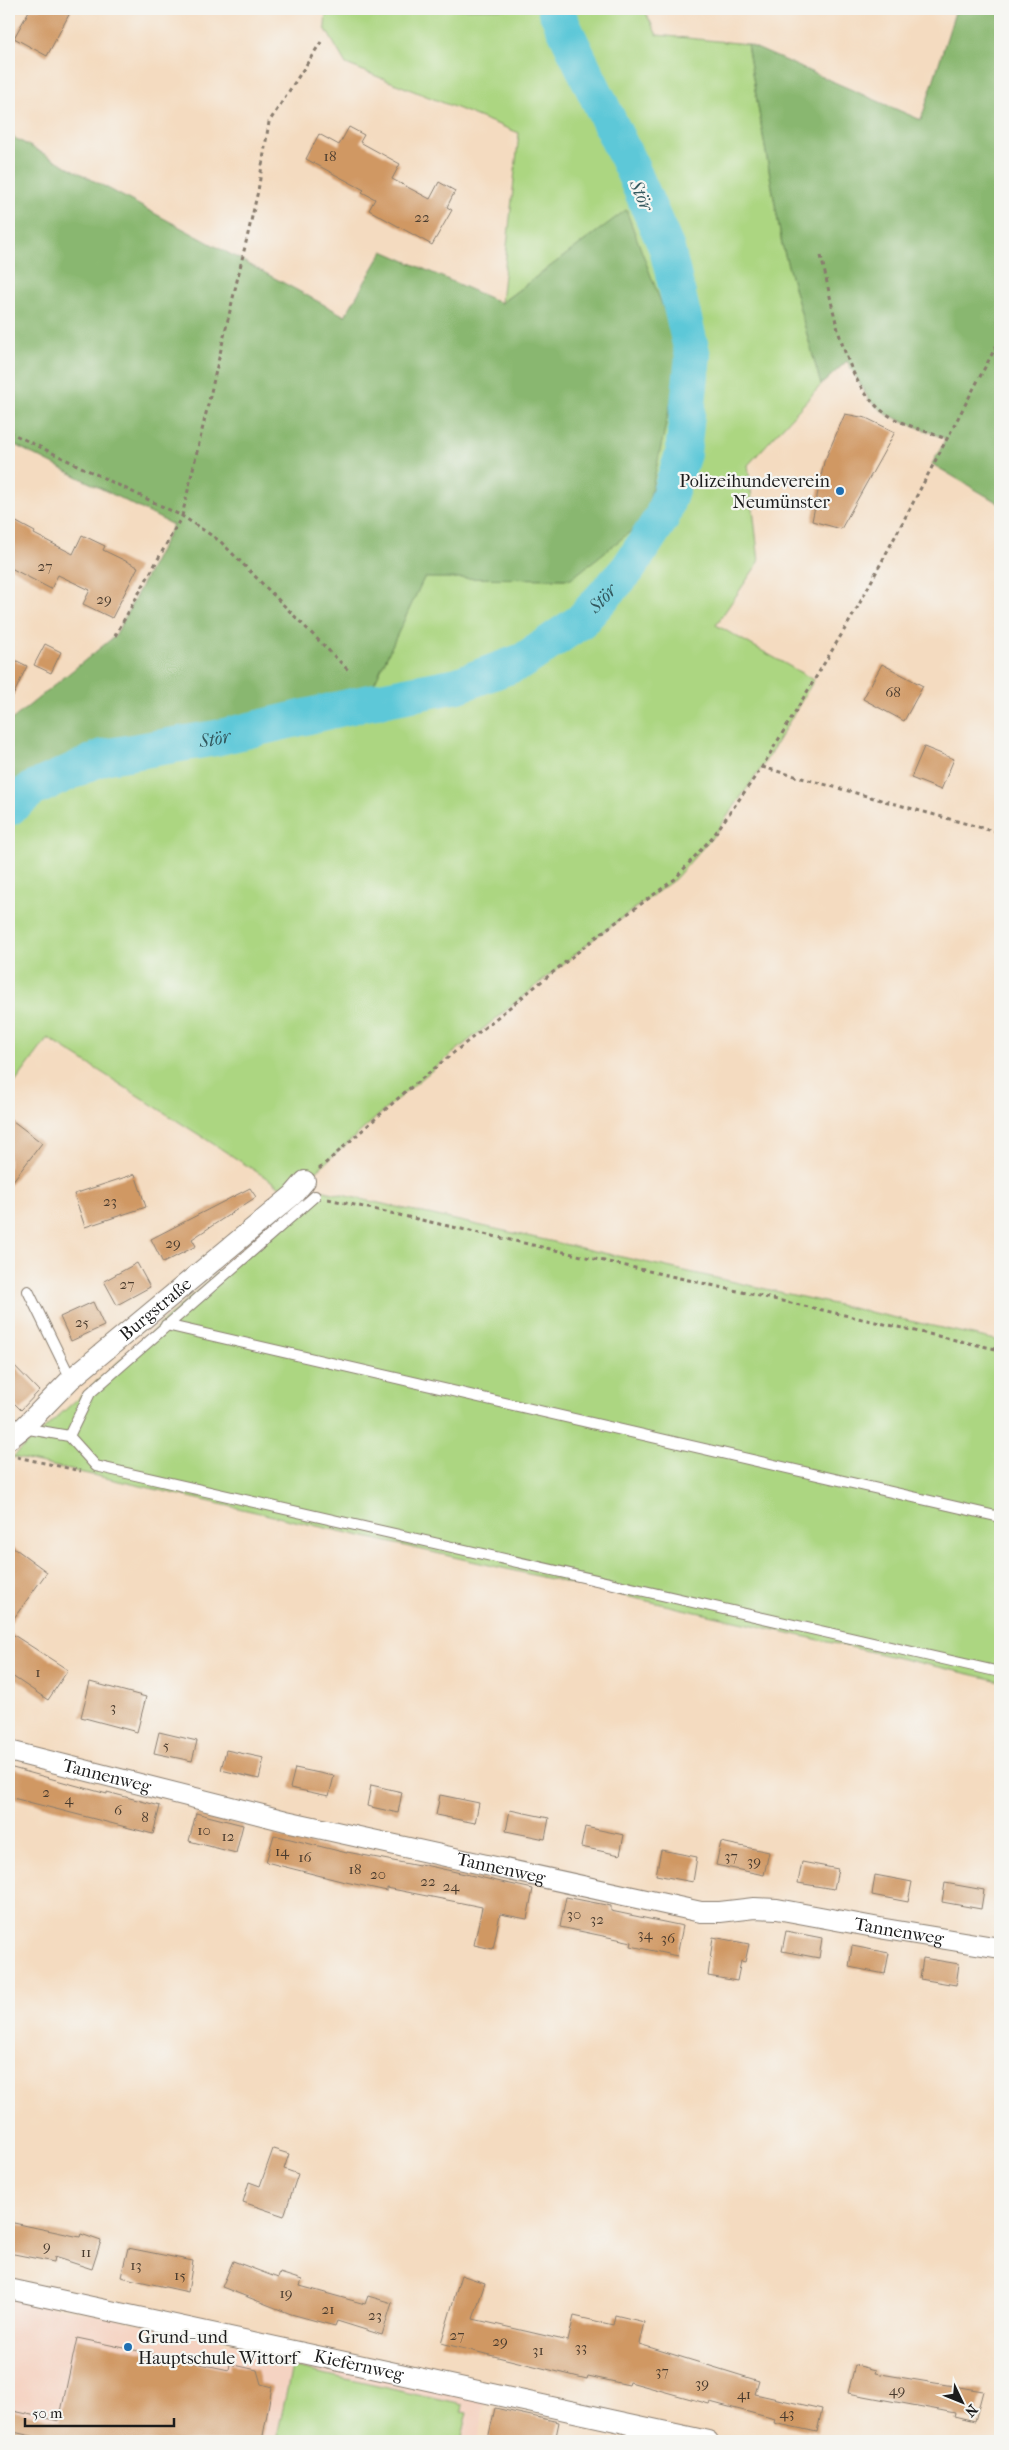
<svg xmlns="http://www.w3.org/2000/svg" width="1009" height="2450" font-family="'IM FELL French Canon',serif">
	<rect width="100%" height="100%" fill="#f6f6f2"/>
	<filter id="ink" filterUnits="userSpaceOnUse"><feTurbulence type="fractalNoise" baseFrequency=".02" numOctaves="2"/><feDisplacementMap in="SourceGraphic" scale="10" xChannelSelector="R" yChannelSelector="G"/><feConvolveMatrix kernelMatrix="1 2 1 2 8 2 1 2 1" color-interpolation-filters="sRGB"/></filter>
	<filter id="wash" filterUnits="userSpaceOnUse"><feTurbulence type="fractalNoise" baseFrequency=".0096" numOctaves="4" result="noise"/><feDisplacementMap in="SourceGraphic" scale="20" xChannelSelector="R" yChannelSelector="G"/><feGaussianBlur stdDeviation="1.12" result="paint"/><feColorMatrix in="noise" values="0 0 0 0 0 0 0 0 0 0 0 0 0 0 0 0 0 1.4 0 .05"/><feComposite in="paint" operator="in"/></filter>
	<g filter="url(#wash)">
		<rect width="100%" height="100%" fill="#f4dbc0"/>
		<path fill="#f5d3c2" d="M9 2297 486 2397 477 2441H9Z"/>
		<path fill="#acd681" stroke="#64794e" d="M326 9H644L657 35 747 44 782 244 821 385 748 465 759 562 716 625 814 680 762 767 714 835 675 879 600 934 404 1093 305 1181 293 1195 48 1038 9 1091V808L31 790 103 757 216 738 365 703 424 577 571 579 627 210 501 303 519 133 346 64 325 28Z
			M311 1188 1000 1341V1681L13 1457Z
			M292 2367 463 2405 462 2411 468 2412 461 2441H276Z"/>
		<path fill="#89b76f" stroke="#526a46" d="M956 9H1000V504L932 464 946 439 886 414 869 400 847 361 821 385 782 244 747 44 921 120Z
			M9 135 345 316 383 251 501 303 626 210 681 355 645 520 571 579 424 578 365 703 103 757 31 790 9 808V722L115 636 173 525 9 442Z"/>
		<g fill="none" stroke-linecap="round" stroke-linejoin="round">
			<path stroke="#5dc8d8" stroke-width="36" id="s1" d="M9 808 31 790 103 757 216 738 365 703 458 685 523 661 581 621 628 569 662 517 683 454 693 356 667 249 632 169 555 9"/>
		</g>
		<g id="blocks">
			<path fill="#d09864" d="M30 9H72L47 56 14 38Z
				M349 127 364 135 360 142 400 164 392 179 430 199 439 182 455 191 447 207 452 210 432 245 369 210 375 199 362 192 364 190 306 159 319 134 339 145Z
				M845 414 866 418 895 432 841 529 812 521 824 462Z
				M9 518 35 532 34 534 73 554 82 535 105 546 103 550 138 567 112 618 83 604 90 590 58 575 51 589 9 567Z
				M45 644 61 652 51 673 34 665Z
				M9 657 27 666 9 704Z
				M882 664 923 686 904 721 863 699Z
				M924 747 954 759 941 790 911 778Z
				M9 1118 42 1143 9 1186Z
				M135 1174 146 1207 85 1227 74 1194Z
				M250 1188 256 1197 192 1239 196 1246 163 1263 151 1239Z
				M137 1263 150 1287 117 1305 104 1281Z
				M93 1302 104 1326 71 1341 60 1317Z
				M9 1360 39 1391 21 1410 9 1398Z
				M9 1544 47 1572 9 1625Z
				M9 1632 68 1670 48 1700 9 1674Z
				M90 1682 146 1697 137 1732 81 1717Z
				M159 1732 197 1741 192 1761 154 1753Z
				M226 1750 264 1758 259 1779 221 1770Z
				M9 1767 107 1794V1792L160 1806 153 1834 9 1797Z
				M295 1768 334 1776 329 1796 290 1788Z
				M371 1785 402 1792 398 1813 367 1806Z
				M440 1795 479 1803 475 1823 436 1815Z
				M510 1810 549 1818 545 1839 506 1831Z
				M196 1813 243 1825 236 1853 189 1841Z
				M585 1827 624 1835 620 1855 581 1847Z
				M274 1835 347 1853V1852L419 1866 420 1864 533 1889 527 1919 500 1914 493 1949 474 1945 482 1907 387 1888V1891L341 1881 266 1862Z
				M721 1842 769 1852 764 1875 716 1865Z
				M661 1850 697 1857 693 1882 656 1875Z
				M802 1862 838 1869 834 1889 798 1883Z
				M875 1875 912 1882 908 1902 872 1895Z
				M945 1883 984 1890 981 1909 942 1902Z
				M566 1897 611 1906V1911L683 1926 677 1956 631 1946 632 1942 560 1927Z
				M786 1931 822 1938 819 1958 782 1951Z
				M713 1937 749 1944 745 1962 741 1961 737 1981 708 1976Z
				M852 1946 889 1953 885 1974 849 1967Z
				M923 1958 959 1964 956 1985 920 1979Z
				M273 2149 289 2154 284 2169 298 2174 284 2216 243 2202 249 2182 260 2186Z
				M9 2222 80 2237 81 2234 101 2241 92 2269 55 2257 54 2262 9 2253Z
				M128 2248 193 2261 188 2292 121 2277Z
				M233 2261 278 2278 280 2273 302 2280 300 2286 365 2304 368 2296 392 2303 382 2335 337 2321 335 2326 291 2314 222 2287Z
				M461 2275 485 2283 473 2319 568 2341 574 2316 613 2325 615 2315 644 2322 639 2344 759 2381 755 2394 822 2409 817 2432 774 2423 775 2419 710 2402 709 2404 630 2382 629 2385 588 2376 587 2379 441 2343Z
				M77 2338 229 2370 230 2364 257 2370 261 2384 272 2387 262 2441H54L9 2431V2410L59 2421Z
				M855 2365 876 2370 875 2373 983 2391 975 2421 954 2416 955 2413 848 2393Z
				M495 2408 559 2422 555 2441H498L488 2439Z"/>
		</g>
	</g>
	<g filter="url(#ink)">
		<use href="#blocks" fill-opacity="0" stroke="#887c6e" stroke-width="1"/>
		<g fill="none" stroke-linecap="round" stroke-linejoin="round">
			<g stroke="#887c6e" stroke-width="12">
				<path id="service" d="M28 1291 71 1379
					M166 1325 1000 1517
					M23 1428 69 1436 90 1393 315 1196
					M69 1436 96 1466 1000 1672"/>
			</g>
			<g stroke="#887c6e" stroke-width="22">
				<g id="minor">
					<path id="s2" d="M9 1439 23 1428 71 1379 293 1195 305 1181"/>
					<path id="s3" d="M9 1751 286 1821 701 1912H720L754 1908 777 1909 885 1929 1000 1948"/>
					<path id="s4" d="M9 2289 708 2441"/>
				</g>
			</g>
			<path stroke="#887c6e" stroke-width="3" stroke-dasharray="4 4" stroke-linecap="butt" d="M821 256C833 304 842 383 885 413 902 425 927 431 946 439
				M9 432 182 516 258 191 269 122 321 42
				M115 636 182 516 220 541 350 672
				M762 767 1000 833
				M319 1169 404 1093 600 934 675 879 714 835 762 767 855 612 1000 339
				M328 1199 1000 1350
				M17 1457 81 1471"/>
			<use href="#service" stroke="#fff" stroke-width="10"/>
			<use href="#minor" stroke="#fff" stroke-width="20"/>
		</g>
	</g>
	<g fill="#1f6fb2" stroke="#f6f6f2" stroke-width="2">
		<circle cx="840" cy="491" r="5"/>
		<circle cx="128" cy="2347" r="5"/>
	</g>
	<g text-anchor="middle" stroke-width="4.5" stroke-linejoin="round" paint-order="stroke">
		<g font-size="15" fill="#493b2e">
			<text x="330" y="161">18</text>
			<text x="422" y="222">22</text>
			<text x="45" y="571">27</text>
			<text x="104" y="604">29</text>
			<text x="893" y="697">68</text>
			<text x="110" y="1206">23</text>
			<text x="173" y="1248">29</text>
			<text x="127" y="1289">27</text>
			<text x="82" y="1327">25</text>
			<text x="38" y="1677">1</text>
			<text x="113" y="1712">3</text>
			<text x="166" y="1750">5</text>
			<text x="46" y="1797">2</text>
			<text x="69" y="1804">4</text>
			<text x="118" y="1815">6</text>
			<text x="145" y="1822">8</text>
			<text x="204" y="1835">10</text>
			<text x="228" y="1841">12</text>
			<text x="282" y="1856">14</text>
			<text x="731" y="1861">37</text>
			<text x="305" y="1862">16</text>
			<text x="754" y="1866">39</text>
			<text x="355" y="1874">18</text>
			<text x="378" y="1879">20</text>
			<text x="428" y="1886">22</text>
			<text x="451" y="1891">24</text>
			<text x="574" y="1919">30</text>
			<text x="597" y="1924">32</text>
			<text x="645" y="1939">34</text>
			<text x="668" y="1943">36</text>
			<text x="47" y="2251">9</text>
			<text x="86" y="2257">11</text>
			<text x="136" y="2270">13</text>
			<text x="180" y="2280">15</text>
			<text x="286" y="2298">19</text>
			<text x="328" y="2314">21</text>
			<text x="375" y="2320">23</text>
			<text x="457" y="2340">27</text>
			<text x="500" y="2346">29</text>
			<text x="581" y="2352">33</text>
			<text x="538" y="2355">31</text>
			<text x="662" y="2376">37</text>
			<text x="702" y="2388">39</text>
			<text x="897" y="2395">49</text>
			<text x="744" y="2399">41</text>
			<text x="787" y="2418">43</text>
		</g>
		<g font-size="18" fill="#1c1c1c" stroke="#f6f6f2" text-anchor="end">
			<text x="830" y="487">Polizeihundeverein<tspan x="830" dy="21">Neumünster</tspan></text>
			<text x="138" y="2343" text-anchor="start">Grund- und<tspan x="138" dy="21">Hauptschule Wittorf</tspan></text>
		</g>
		<g font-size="18" fill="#1c1c1c" stroke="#f6f6f2">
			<text dy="6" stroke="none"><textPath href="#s2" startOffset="196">Burgstraße</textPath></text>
			<text dy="6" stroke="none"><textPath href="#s3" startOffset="101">Tannenweg</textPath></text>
			<text dy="6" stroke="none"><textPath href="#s3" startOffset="506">Tannenweg</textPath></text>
			<text dy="6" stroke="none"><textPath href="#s3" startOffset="911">Tannenweg</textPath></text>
			<text dy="6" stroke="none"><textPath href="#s4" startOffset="358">Kiefernweg</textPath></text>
		</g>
		<g font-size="19" font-style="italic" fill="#33585e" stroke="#f6f6f2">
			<text transform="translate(642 195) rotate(65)" y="7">Stör</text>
			<text dy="7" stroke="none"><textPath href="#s1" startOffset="641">Stör</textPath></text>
			<text dy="7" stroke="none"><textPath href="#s1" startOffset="221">Stör</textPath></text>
		</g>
	</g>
	<rect width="1009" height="2450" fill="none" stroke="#f6f6f2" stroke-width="30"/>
	<g transform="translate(962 2402) rotate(133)" stroke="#f6f6f2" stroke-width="4" paint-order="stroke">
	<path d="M0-4L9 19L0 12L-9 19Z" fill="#1c1c1c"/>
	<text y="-8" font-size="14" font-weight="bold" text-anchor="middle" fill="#1c1c1c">N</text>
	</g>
	<path d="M25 2418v8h149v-8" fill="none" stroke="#1c1c1c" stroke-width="2.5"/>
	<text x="32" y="2418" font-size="15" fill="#1c1c1c" stroke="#f6f6f2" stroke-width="4" paint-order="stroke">50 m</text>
</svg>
